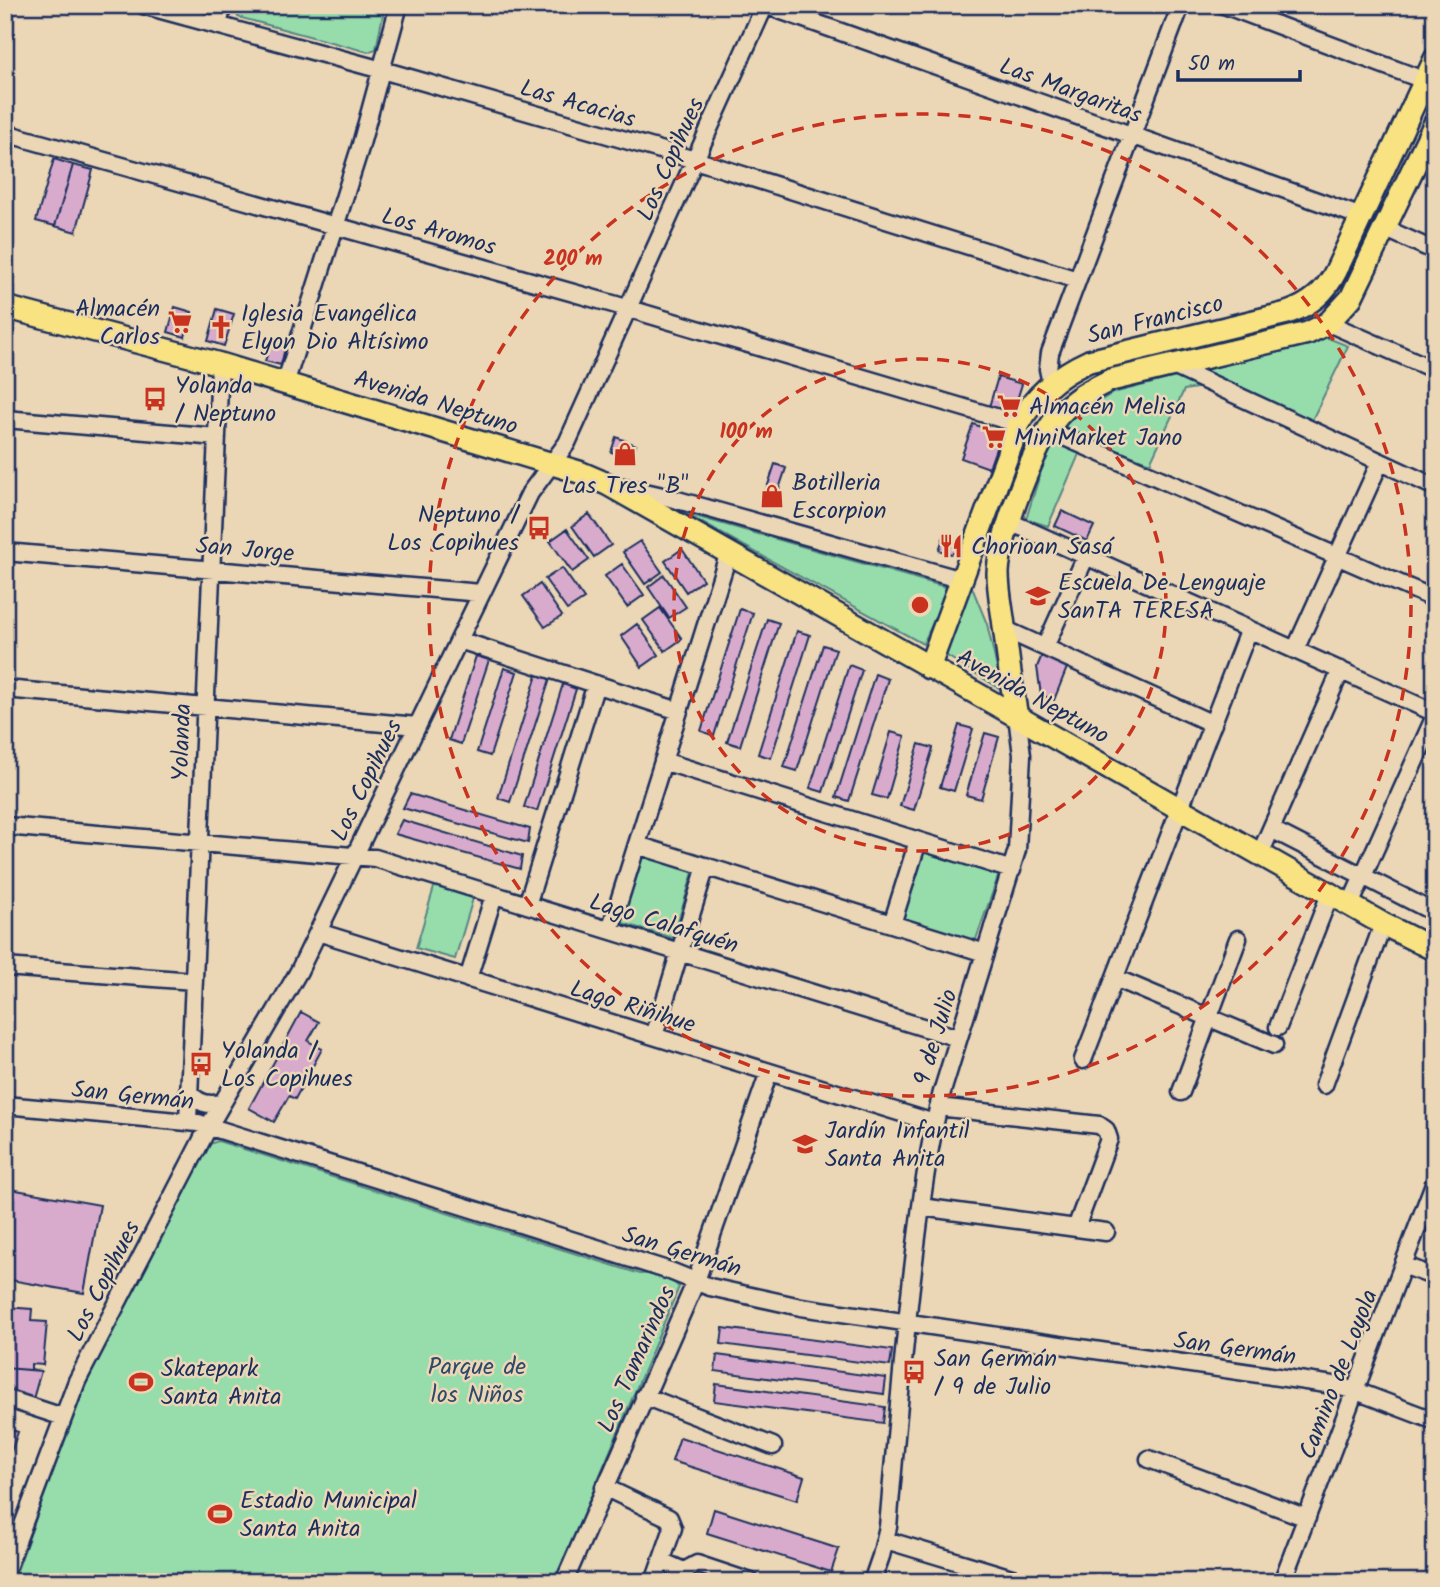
<svg xmlns="http://www.w3.org/2000/svg" width="1440" height="1587" font-family="Kalam,sans-serif">
	<rect width="100%" height="100%" fill="#ebd6b5"/>
	<filter id="ink" filterUnits="userSpaceOnUse"><feTurbulence type="fractalNoise" baseFrequency=".0143" numOctaves="2"/><feDisplacementMap in="SourceGraphic" scale="14" xChannelSelector="R" yChannelSelector="G"/><feConvolveMatrix kernelMatrix="1 2 1 2 8 2 1 2 1" color-interpolation-filters="sRGB"/></filter>
	<g filter="url(#ink)">
		<path fill="#97ddab" stroke="#598684" stroke-width="2" d="M236 5H385L376 49 368 52 238 17Z
			M1323 336 1348 346 1312 420 1222 384 1184 390 1150 463 1086 438 1048 526 1026 519 1048 449 1069 420 1113 393 1298 346Z
			M684 513 949 588 923 644Z
			M969 580 987 624 1002 690 944 654Z
			M922 846 1000 871 975 942 900 917Z
			M641 853 694 869 673 938 619 922Z
			M435 884 474 895 455 959 416 948Z
			M218 1141 640 1274C654 1273 669 1277 679 1287L555 1582H13L80 1396 207 1145Z"/>
		<path fill="#d8abcd" stroke="#1b2f5e" stroke-width="2" d="M54 159 73 165 55 226 36 221Z
			M73 165 93 170 76 232 55 226Z
			M175 307 192 312 185 337 168 332Z
			M217 309 234 314 224 346 208 341Z
			M272 340 286 344 281 365 265 361Z
			M998 377 1022 384 1015 406 1004 412 989 407Z
			M973 424 995 432 999 440 989 468 961 458Z
			M616 437 636 445 631 459 611 452Z
			M775 464 786 468 775 501 764 497Z
			M1062 511 1094 526 1087 541 1055 526Z
			M589 514 611 545 594 557 572 526Z
			M567 529 589 560 572 572 550 541Z
			M944 536 962 542 959 551 951 554 939 550Z
			M640 541 662 572 645 584 623 552Z
			M682 549 703 580 686 592 665 561Z
			M622 564 644 595 627 607 605 576Z
			M562 568 584 599 567 610 545 579Z
			M664 575 686 607 669 618 648 587Z
			M540 584 562 616 545 627 523 596Z
			M660 608 682 639 665 651 643 620Z
			M740 609 753 613 714 736 701 731Z
			M767 619 779 623 740 746 727 742Z
			M637 624 659 655 642 667 621 636Z
			M797 631 810 635 771 758 758 754Z
			M823 645 836 649 797 771 784 767Z
			M1042 655 1068 665 1054 700 1041 695 1037 667Z
			M476 656 489 660 461 744 449 740Z
			M849 665 862 670 823 792 810 788Z
			M504 668 517 672 490 756 477 752Z
			M875 674 888 679 849 801 836 797Z
			M537 675 550 679 510 802 498 798Z
			M563 684 576 689 537 811 524 807Z
			M959 725 973 729 954 791 940 787Z
			M891 732 905 736 887 799 872 795Z
			M985 733 999 737 981 799 966 795Z
			M919 744 933 748 914 810 900 806Z
			M410 794 530 829 528 843 403 808Z
			M402 820 522 856 520 869 395 834Z
			M301 1012 319 1022 308 1041 322 1049 295 1099 289 1096 274 1122 249 1108Z
			M5 1188 100 1205 84 1293 5 1279Z
			M5 1307 32 1309 31 1321 47 1322 43 1365 31 1364V1370L5 1368Z
			M723 1328 892 1350 890 1366 721 1344Z
			M717 1355 886 1378 884 1394 715 1371Z
			M5 1368 41 1371 33 1399 5 1390Z
			M716 1384 885 1407 883 1423 714 1401Z
			M5 1428 18 1432 5 1469Z
			M680 1437 804 1477 797 1500 672 1461Z
			M714 1509 839 1549 831 1572 707 1533Z"/>
		<g fill="none" stroke-linecap="round" stroke-linejoin="round">
			<g stroke="#1b2f5e" stroke-width="21">
				<path id="minor" d="M143 5 382 70 695 160 1077 280
					M765 5 1362 217
					M1224 5 1426 81
					M218 25 223 5
					M5 133 613 304 1019 424
					M1384 228 1435 251
					M1328 323 1435 370
					M1171 365 1435 487
					M1051 383 1048 369 1050 353 1181 5
					M285 384 360 148 399 5
					M5 419 217 437
					M1048 430 1435 599
					M623 487 667 497 962 580
					M1010 522 1435 713
					M5 552 481 593
					M1004 629 1213 724
					M459 640 679 711
					M1045 647 1086 556
					M1295 650 1380 462
					M5 689 417 726
					M663 761 1012 870
					M5 826 375 858 958 1038
					M1271 829 1435 913
					M637 845 985 953
					M1260 854 1341 670
					M527 905 596 684
					M1350 905 1435 716
					M892 924 918 841
					M610 930 729 552
					M318 932 934 1123
					M5 967 194 981
					M1115 978 1274 1045
					M468 979 494 895
					M1278 1027 1330 894
					M654 1036 706 866
					M1083 1060 1249 629
					M1324 1085 1383 924
					M188 1091C197 1103 209 1107 223 1102
					M1181 1092 1238 939
					M5 1105 198 1123 670 1271 710 1287 801 1307 1333 1385 1356 1391 1435 1421
					M938 1107 1099 1125 1106 1130 1109 1139 1076 1228
					M188 1121 220 364
					M921 1207 1106 1232
					M1403 1265 1435 1277
					M644 1396 773 1446
					M5 1398 63 1417
					M1149 1459 1307 1518
					M604 1487 669 1518 673 1528 654 1582
					M886 1540 1025 1582
					M661 1561 684 1571 697 1564 751 1582
					M5 1573 77 1381 209 1126 299 971 530 493 567 443 765 5
					M564 1582 696 1281 769 1072
					M872 1582 881 1556 888 1527C896 1438 903 1349 914 1261 921 1204 928 1147 942 1092L1017 850 1022 755 1017 716
					M1282 1582 1435 1181"/>
			</g>
			<g stroke="#1b2f5e" stroke-width="26">
				<path id="major" d="M5 307 220 364 579 472 607 484 1383 924 1435 950
					M929 668 1019 424C1035 394 1058 375 1089 361L1287 313C1310 305 1325 293 1336 271L1435 59
					M1017 716C1011 686 1008 656 1004 626 1002 609 998 591 998 573 999 538 1035 442 1058 416 1073 399 1091 389 1111 380L1308 333 1328 323 1351 298 1435 123"/>
			</g>
			<use href="#minor" stroke="#ebd6b5" stroke-width="16"/>
			<use href="#major" stroke="#f8e281" stroke-width="21"/>
		</g>
	</g>
	<g fill="none" stroke="#c8321e" stroke-width="3.5" stroke-dasharray="12 9">
		<circle cx="920" cy="605" r="246"/>
		<circle cx="920" cy="605" r="491"/>
	</g>
	<defs>
		<g id="supermarket-bare" transform="scale(1.89)"><path d="M-6-5.5h2.5l.6 2H6L4.5 2H-2.5L-4.4-4H-6ZM-1.5 3.2a1.3 1.3 0 1 0 .1 0ZM3 3.2a1.3 1.3 0 1 0 .1 0Z" fill="#c8321e" stroke="#ebd6b5" stroke-width="2.5" paint-order="stroke"/></g>
		<g id="church-bare" transform="scale(1.89)"><path d="M-1.2-6h2.4v3.5h3.3v2.4h-3.3V6h-2.4V-.1h-3.3v-2.4h3.3Z" fill="#c8321e" stroke="#ebd6b5" stroke-width="2.5" paint-order="stroke"/></g>
		<g id="bus-bare" transform="scale(1.89)"><path d="M-5-6H5V4H4V6H2V4H-2V6H-4V4H-5ZM-3.5-4V0h7V-4ZM-3.5 1.2v1.5H-2V1.2ZM2 1.2v1.5H3.5V1.2Z" fill="#c8321e" stroke="#ebd6b5" stroke-width="2.5" paint-order="stroke"/></g>
		<g id="shop-bare" transform="scale(1.89)"><path d="M-5-2.5h2.3a2.7 3.5 0 0 1 5.4 0H5L5.5 6h-11ZM-1.5-2.5h3a1.5 2.3 0 0 0-3 0Z" fill="#c8321e" stroke="#ebd6b5" stroke-width="2.5" paint-order="stroke"/></g>
		<g id="restaurant-bare" transform="scale(1.89)"><path d="M-5-6h1v4h1v-4h1v4h1v-4h1v5L-1.5 .5V6h-2V.5L-5-1ZM5-6V6H3V1.5H1.5Q1.5-4 5-6Z" fill="#c8321e" stroke="#ebd6b5" stroke-width="2.5" paint-order="stroke"/></g>
		<g id="school-bare" transform="scale(1.89)"><path d="M0-5L7-2L0 1L-7-2ZM-4 1L0 2.5L4 1V4Q0 6-4 4Z" fill="#c8321e" stroke="#ebd6b5" stroke-width="2.5" paint-order="stroke"/></g>
		<g id="stadium-bare" transform="scale(1.89)"><path d="M0-5a6.5 5 0 1 0 0 10a6.5 5 0 1 0 0-10ZM-3.5-1.8h7v3.6h-7Z" fill="#c8321e" stroke="#ebd6b5" stroke-width="2.5" paint-order="stroke"/></g>
	</defs>
	<g fill-rule="evenodd">
		<use href="#supermarket-bare" x="180" y="322"/>
		<use href="#church-bare" x="221" y="327"/>
		<use href="#bus-bare" x="155" y="399"/>
		<use href="#supermarket-bare" x="1009" y="406"/>
		<use href="#supermarket-bare" x="994" y="437"/>
		<use href="#shop-bare" x="625" y="454"/>
		<use href="#shop-bare" x="772" y="496"/>
		<use href="#bus-bare" x="539" y="528"/>
		<use href="#restaurant-bare" x="951" y="546"/>
		<use href="#school-bare" x="1038" y="596"/>
		<use href="#bus-bare" x="201" y="1064"/>
		<use href="#school-bare" x="805" y="1144"/>
		<use href="#bus-bare" x="914" y="1372"/>
		<use href="#stadium-bare" x="141" y="1382"/>
		<use href="#stadium-bare" x="220" y="1514"/>
	</g>
	<g text-anchor="middle" stroke-width="5" stroke-linejoin="round" paint-order="stroke">
		<g font-size="24" fill="#1b2f5e" stroke="#ebd6b5">
			<text transform="translate(1071 90) rotate(20)" y="8">Las Margaritas</text>
			<text transform="translate(578 103) rotate(16)" y="8">Las Acacias</text>
			<text transform="translate(670 159) rotate(-66)" y="8">Los Copihues</text>
			<text transform="translate(439 231) rotate(16)" y="8">Los Aromos</text>
			<text transform="translate(1155 319) rotate(-14)" y="8">San Francisco</text>
			<text transform="translate(436 402) rotate(17)" y="8">Avenida Neptuno</text>
			<text transform="translate(245 549) rotate(5)" y="8">San Jorge</text>
			<text transform="translate(1033 696) rotate(29)" y="8">Avenida Neptuno</text>
			<text transform="translate(181 742) rotate(-88)" y="8">Yolanda</text>
			<text transform="translate(366 780) rotate(-64)" y="8">Los Copihues</text>
			<text transform="translate(664 923) rotate(17)" y="8">Lago Calafquén</text>
			<text transform="translate(633 1006) rotate(17)" y="8">Lago Riñihue</text>
			<text transform="translate(935 1037) rotate(-73)" y="8">9 de Julio</text>
			<text transform="translate(133 1095) rotate(6)" y="8">San Germán</text>
			<text transform="translate(682 1251) rotate(17)" y="8">San Germán</text>
			<text transform="translate(103 1281) rotate(-63)" y="8">Los Copihues</text>
			<text transform="translate(1235 1348) rotate(8)" y="8">San Germán</text>
			<text transform="translate(636 1359) rotate(-66)" y="8">Los Tamarindos</text>
			<text transform="translate(1338 1374) rotate(-69)" y="8">Camino de Loyola</text>
		</g>
		<g font-size="24" fill="#1b2f5e" stroke="#ebd6b5" text-anchor="start">
			<text x="160" y="316" text-anchor="end">Almacén<tspan x="160" dy="28">Carlos</tspan></text>
			<text x="241" y="321">Iglesia Evangélica<tspan x="241" dy="28">Elyon Dio Altísimo</tspan></text>
			<text x="175" y="393">Yolanda<tspan x="175" dy="28">/ Neptuno</tspan></text>
			<text x="1029" y="414">Almacén Melisa</text>
			<text x="1014" y="445">MiniMarket Jano</text>
			<text x="792" y="490">Botilleria<tspan x="792" dy="28">Escorpion</tspan></text>
			<text x="625" y="493" text-anchor="middle">Las Tres "B"</text>
			<text x="519" y="522" text-anchor="end">Neptuno /<tspan x="519" dy="28">Los Copihues</tspan></text>
			<text x="971" y="554">Chorioan Sasá</text>
			<text x="1058" y="590">Escuela De Lenguaje<tspan x="1058" dy="28">SanTA TERESA</tspan></text>
			<text x="221" y="1058">Yolanda /<tspan x="221" dy="28">Los Copihues</tspan></text>
			<text x="825" y="1138">Jardín Infantil<tspan x="825" dy="28">Santa Anita</tspan></text>
			<text x="934" y="1366">San Germán<tspan x="934" dy="28">/ 9 de Julio</tspan></text>
			<text x="161" y="1376">Skatepark<tspan x="161" dy="28">Santa Anita</tspan></text>
			<text x="240" y="1508">Estadio Municipal<tspan x="240" dy="28">Santa Anita</tspan></text>
		</g>
		<g font-size="24" fill="#2e496a" stroke="#ebd6b5">
			<text x="477" y="1374">Parque de<tspan x="477" dy="28">los Niños</tspan></text>
		</g>
	</g>
	<circle cx="920" cy="605" r="10" fill="#c8321e" stroke="#ebd6b5" stroke-width="3.5"/>
	<g font-size="21" text-anchor="middle" font-weight="bold" fill="#c8321e" stroke="#ebd6b5" stroke-width="5" stroke-linejoin="round" paint-order="stroke">
		<text x="573" y="265">200 m</text>
		<text x="746" y="438">100 m</text>
	</g>
	<rect width="1440" height="1587" fill="none" stroke="#ebd6b5" stroke-width="28"/>
	<rect x="14" y="14" width="1412" height="1559" fill="none" stroke="#1b2f5e" stroke-width="2.5" filter="url(#ink)"/>
	<path d="M1178 70v10h122v-10" fill="none" stroke="#1b2f5e" stroke-width="3.5"/>
	<text x="1188" y="70" font-size="21" fill="#1b2f5e" stroke="#ebd6b5" stroke-width="5" paint-order="stroke">50 m</text>
</svg>
